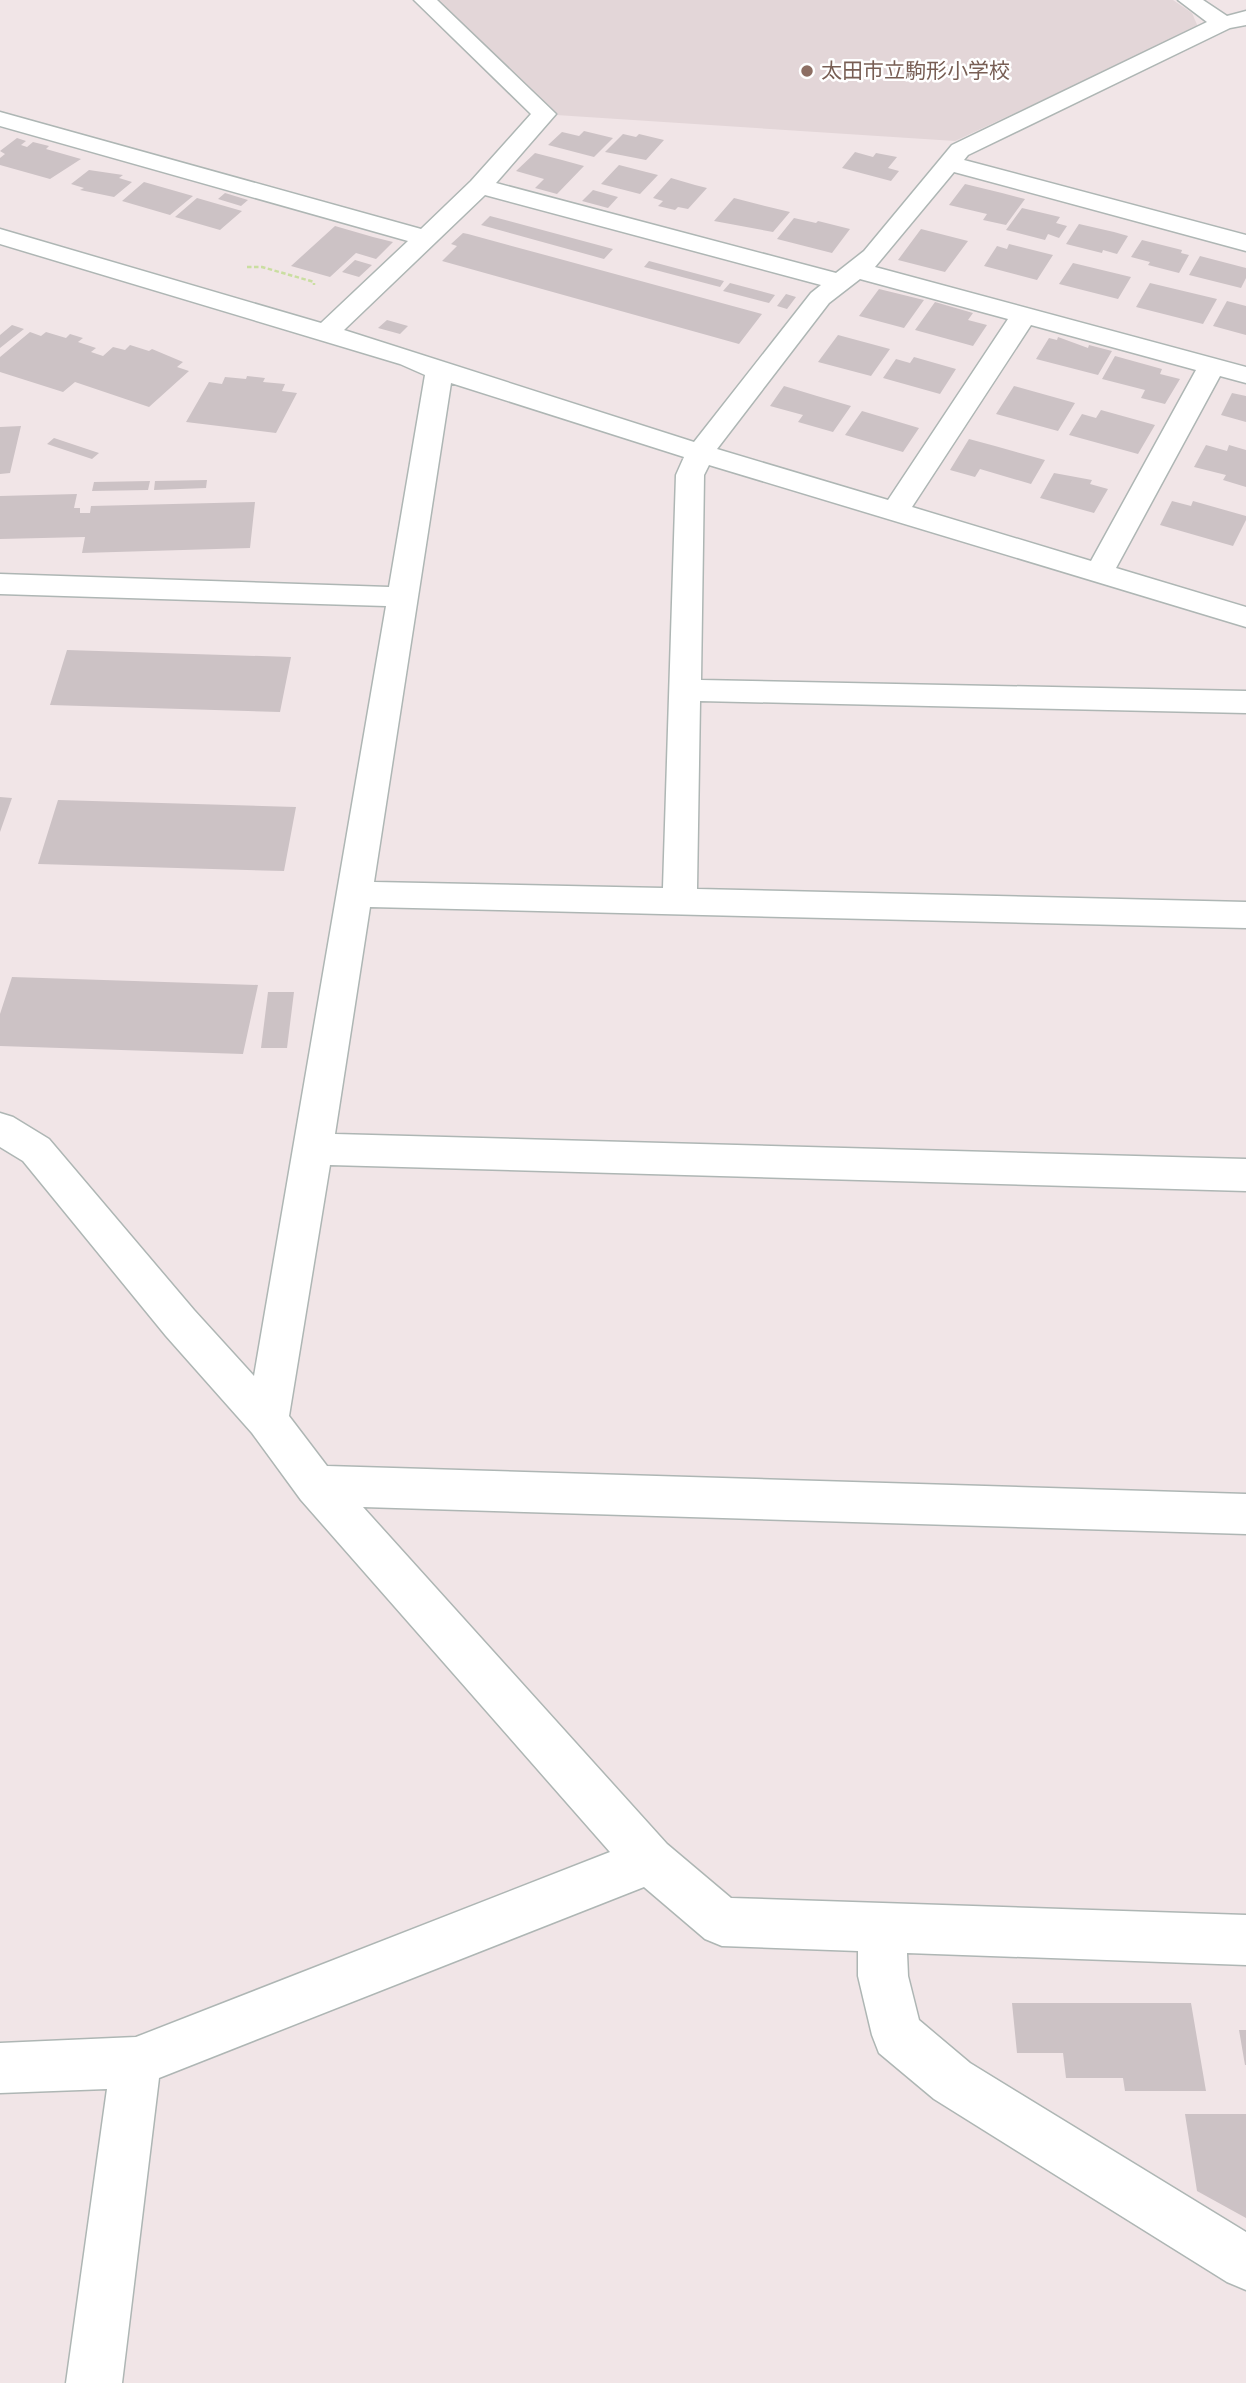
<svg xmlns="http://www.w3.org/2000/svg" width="1246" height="2383" font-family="'Exo 2','Noto Sans JP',sans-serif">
	<rect width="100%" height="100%" fill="#f1e5e7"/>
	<path fill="#e3d6d8" d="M437 0H1173L1192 13 1198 27 955 141 556 115Z"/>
	<path fill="#ccc2c5" d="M584 131 613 138 594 157 548 145 562 132 579 136Z
		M623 134 636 137 639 134 664 140 646 160 605 152Z
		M17 138 26 141 21 145 27 147 33 142 49 146 46 149 81 159 50 179 0 165V158L5 154 0 151Z
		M855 152 873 157 876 153 897 157 888 168 899 171 891 181 842 168Z
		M535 153 562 160 584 166 557 194 535 188 544 179 516 171Z
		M619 165 658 175 640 194 601 184Z
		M89 170 123 175 119 178 132 182 114 197 80 190 84 188 71 184Z
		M671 178 695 185 707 188 688 209 678 207 675 210 658 206 663 201 653 198Z
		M144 182 193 196 170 215 122 201Z
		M965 184 1002 193 1025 199 1006 225 983 220 987 214 949 205Z
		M593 190 618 197 608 208 582 201Z
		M225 193 248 200 241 206 218 199Z
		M197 198 242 211 220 230 175 217Z
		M734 198 765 206 790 212 773 232 714 221Z
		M1022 208 1060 217 1056 223 1067 226 1059 238 1048 234 1045 240 1006 230Z
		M490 216 613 249 604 259 481 225Z
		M794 218 816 223 818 221 850 229 832 253 777 239Z
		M1079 224 1114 232 1128 236 1117 254 1103 250 1102 253 1066 244Z
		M335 226 373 237 393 242 376 259 356 253 330 277 291 266Z
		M921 229 968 241 945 272 898 260Z
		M463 233 468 234 762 314 739 344 442 261 457 246 451 244Z
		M1142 240 1182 250 1181 253 1189 255 1179 273 1148 265 1150 262 1131 257Z
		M1009 244 1053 255 1037 280 984 266 997 246 1007 249Z
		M1200 256 1246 268V278L1241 288 1189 275Z
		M355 260 372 265 359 277 342 272Z
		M649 261 724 281 720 287 644 267Z
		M1073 263 1131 277 1118 299 1059 284Z
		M730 283 775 295 769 303 723 291Z
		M1150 283 1217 299 1203 324 1136 307Z
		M879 289 924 300 904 328 859 316Z
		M786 294 796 297 787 309 777 306Z
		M1227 301 1246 306V335L1213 326Z
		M935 302 973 313 968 320 987 325 973 346 915 330Z
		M387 320 408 326 400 334 378 328Z
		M12 325 24 329 0 348V335Z
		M30 332 41 336 46 332 66 338 70 334 83 338 78 342 96 348 91 352 103 356 113 347 125 350 130 345 149 351 152 349 183 362 177 367 189 371 149 407 75 382 63 392 0 372V357Z
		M838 335 890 349 871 376 818 362Z
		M1058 337 1088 348 1089 345 1112 351 1098 375 1036 359 1049 338 1057 340Z
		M1115 356 1162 369 1160 374 1180 379 1165 404 1141 398 1145 390 1102 379Z
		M914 357 956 369 940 394 883 378 896 359 910 363Z
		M247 376 265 378 263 382 285 384 282 391 297 393 276 433 186 422 209 382 222 384 225 377 246 379Z
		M784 386 817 396 851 406 833 432 798 422 803 415 770 406Z
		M1014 386 1075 403 1058 431 996 414Z
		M1232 393 1246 396V422L1221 415Z
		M1101 410 1155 425 1138 454 1069 435 1082 414 1096 418Z
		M862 411 919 428 903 452 845 435Z
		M21 426 10 473 0 474V427Z
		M54 438 99 453 92 459 47 444Z
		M969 439 995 446 1045 460 1031 484 980 469 975 477 950 470Z
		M1206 445 1227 451 1229 445 1246 450V487L1223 480 1226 475 1194 467Z
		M1054 473 1092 480 1090 484 1108 489 1094 513 1040 498Z
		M207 480 206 488 154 490 155 481Z
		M150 481 148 490 92 491 94 482Z
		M77 494 74 508H80V513H90L91 506 255 502 250 548 82 553 85 537 0 539V496Z
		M1172 501 1191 506 1193 501 1246 516V520L1233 546 1160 525Z
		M67 650 291 657 280 712 50 705Z
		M0 797 12 798 0 832Z
		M58 800 296 807 284 871 38 864Z
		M12 977 258 985 243 1054 0 1046V1014Z
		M268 992H294L287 1048H261Z
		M1012 2003H1191L1206 2091H1125L1123 2078H1066L1063 2053H1017Z
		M1239 2030H1246V2065H1245Z
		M1185 2114H1246V2218L1197 2191Z"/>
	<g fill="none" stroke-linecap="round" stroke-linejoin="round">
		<g stroke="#aeb6b4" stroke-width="3">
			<path id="minor" d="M414 0H437L556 114 496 183 836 273 864 251 952 145 1207 22 1178 0H1203L1227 16 1246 11V25L1230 28 968 155 964 160 1246 235V251L954 172 875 267 1246 367V383L1220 376 1116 568 1246 607V627L709 465 704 475 701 680 1246 691V713L700 701 697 889 1246 902V928L370 907 335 1134 1246 1159V1191L330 1165 289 1416 327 1466 1246 1494V1534L363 1507 667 1844 731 1898 1246 1915V1965L907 1953 908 1976 919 2020 970 2063 1246 2232V2290L1227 2282 934 2099 879 2053 872 2035 858 1976V1951L722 1946 705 1939 644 1887 159 2078 122 2383H66L107 2089 0 2093V2043L136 2037 610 1852 301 1500 252 1433 166 1336 23 1161 0 1147V1113L13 1117 49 1139 194 1310 254 1376 386 606 0 594V574L389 587 425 375 400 364 0 244V229L321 323 408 241 0 126V112L421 229 471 181 531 114ZM485 195 821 285 811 293 694 442 344 330ZM860 279 1008 319 888 500 717 449 829 303ZM1031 325 1196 370 1091 561 912 507ZM451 383 684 457 676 475 663 888 374 882Z"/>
		</g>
		<path stroke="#cadea1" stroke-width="2.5" stroke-dasharray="4.5 2.5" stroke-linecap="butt" d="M247 267H262L314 282V285"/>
		<use href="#minor" fill="#fff" fill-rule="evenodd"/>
	</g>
	<circle fill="#8d6e63" stroke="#fff" stroke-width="2.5" cx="807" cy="71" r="7"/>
	<g text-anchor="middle" stroke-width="5" stroke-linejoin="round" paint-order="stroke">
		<g font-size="21" fill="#785e54" stroke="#fff" text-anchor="start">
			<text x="821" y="78">太田市立駒形小学校</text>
		</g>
	</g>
</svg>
